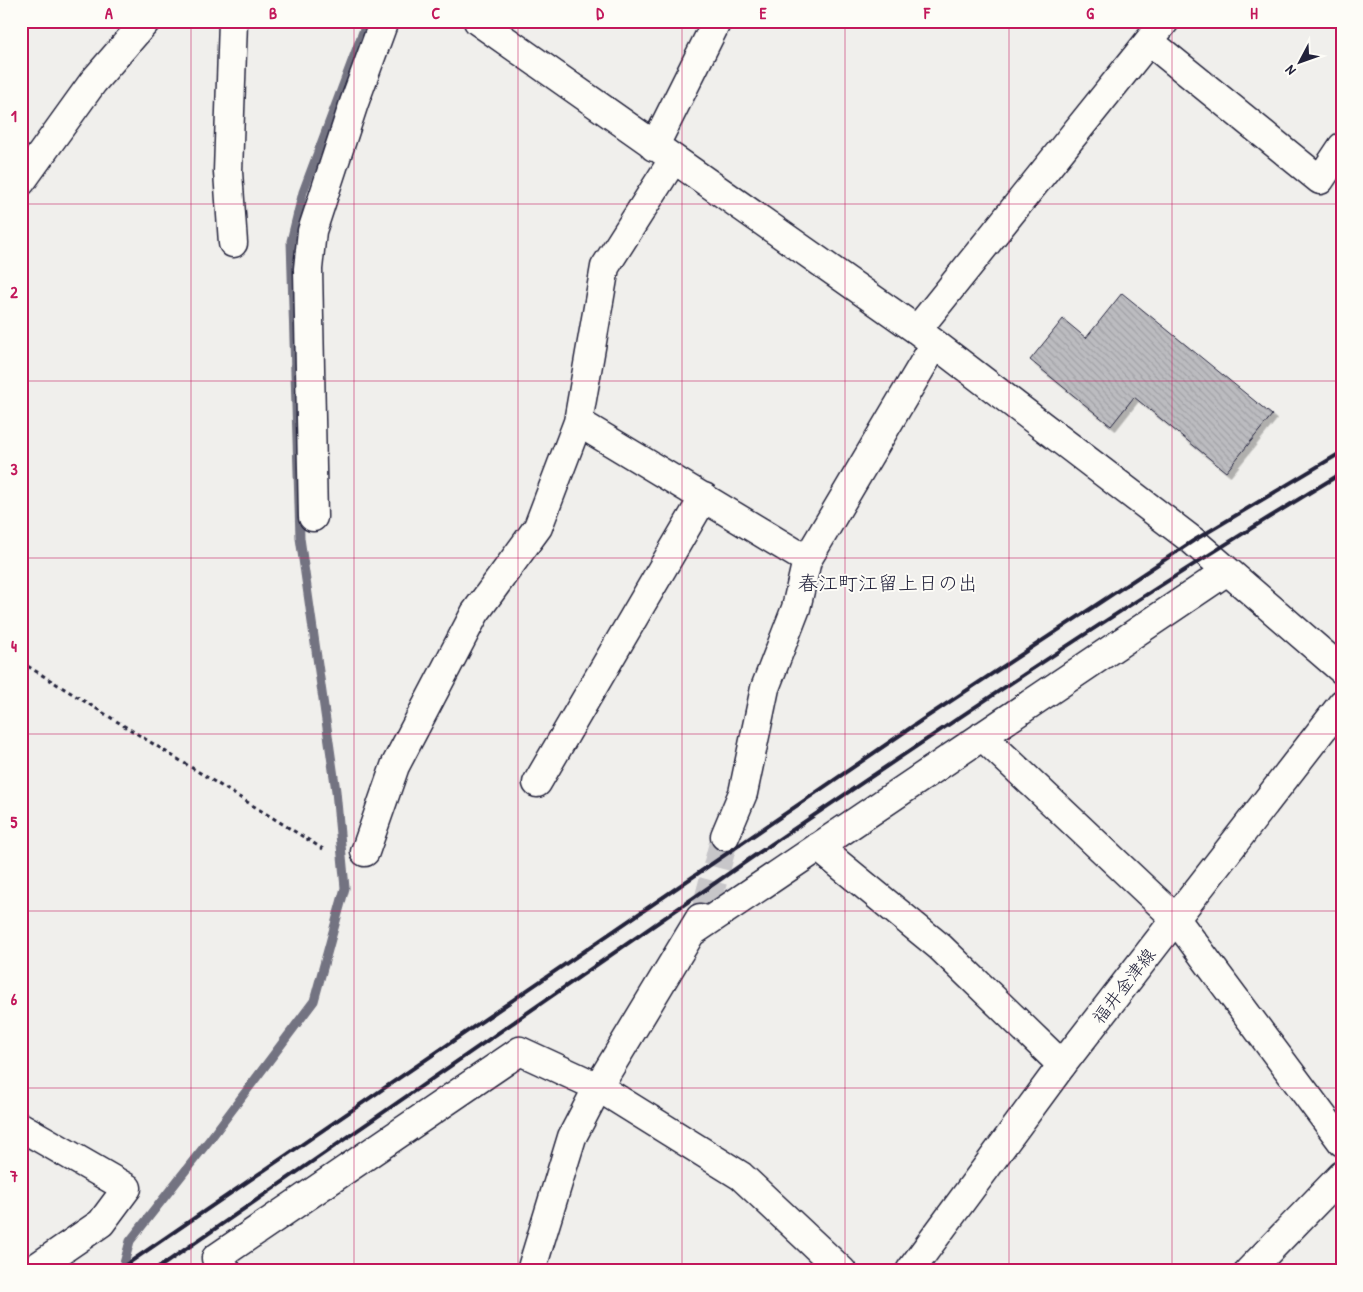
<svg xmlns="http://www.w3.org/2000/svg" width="1363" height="1292" font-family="'Patrick Hand','Klee One',sans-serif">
	<defs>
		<pattern id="building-back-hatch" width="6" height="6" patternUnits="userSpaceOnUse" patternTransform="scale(1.25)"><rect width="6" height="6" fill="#bcbcc0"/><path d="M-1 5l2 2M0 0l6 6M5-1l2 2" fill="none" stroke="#a1a1a6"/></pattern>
		<filter id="shadow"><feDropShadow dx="4.5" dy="4.5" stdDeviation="0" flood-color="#0004"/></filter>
	</defs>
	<rect width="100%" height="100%" fill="#f0efec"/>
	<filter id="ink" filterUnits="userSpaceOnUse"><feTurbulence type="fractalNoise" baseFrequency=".02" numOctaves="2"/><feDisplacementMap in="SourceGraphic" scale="10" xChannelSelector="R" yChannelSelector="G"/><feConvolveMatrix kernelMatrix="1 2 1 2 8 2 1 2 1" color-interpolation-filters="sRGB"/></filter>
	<g filter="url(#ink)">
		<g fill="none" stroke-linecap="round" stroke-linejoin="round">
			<path stroke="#737381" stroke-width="9" d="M122 1271 130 1241 211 1138 314 1001 345 888 336 791 300 538 291 241 303 192 367 21"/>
		</g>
		<path fill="url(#building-back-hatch)" stroke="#22223b" filter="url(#shadow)" d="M1122 293 1272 415 1226 472 1134 397 1111 426 1030 360 1063 319 1086 338Z"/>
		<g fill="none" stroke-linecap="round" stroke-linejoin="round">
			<path stroke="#c7c6c9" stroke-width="28" stroke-dasharray="28 14" stroke-linecap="butt" d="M706 908 725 836"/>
			<g stroke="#22223b" stroke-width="31">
				<path id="minor" d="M478 21 917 330 1193 541 1342 670
					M1149 41 1320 180 1342 147
					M654 147 717 21
					M21 182 93 82 146 21
					M233 243 228 172 233 21
					M917 330 1165 21
					M578 422 807 560
					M313 517 308 269 312 231 354 103 384 21
					M982 736 1175 918 1342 1142
					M537 783 704 497
					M725 836 743 793 765 688 796 608 807 560 935 344
					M818 847 940 947 1062 1065
					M365 852 395 766 475 613 538 527 578 422 605 267 673 160
					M691 933 1227 571
					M21 1127 127 1188 101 1223 31 1271
					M227 1271 216 1258 520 1051 598 1087 741 1176 842 1271
					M531 1271 572 1137 598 1087 700 918
					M1249 1271 1342 1175"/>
			</g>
			<g stroke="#22223b" stroke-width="31">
				<path id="primary" d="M910 1271 1062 1065 1342 704"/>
			</g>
			<path stroke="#22223b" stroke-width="3" stroke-dasharray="4 4" stroke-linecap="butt" d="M21 662 323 849"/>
			<use href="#minor" stroke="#fdfcf7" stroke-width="28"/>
			<use href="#primary" stroke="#fdfcf7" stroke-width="28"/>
			<path stroke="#22223b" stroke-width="4" d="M117 1271 922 720 1193 541 1342 452
				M154 1271C354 1131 555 992 757 854 950 723 1142 593 1342 473"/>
		</g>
	</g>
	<path fill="none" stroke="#c2185b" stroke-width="1" stroke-opacity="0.55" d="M191 21V1271M354 21V1271M518 21V1271M682 21V1271M845 21V1271M1009 21V1271M1172 21V1271M21 204H1342M21 381H1342M21 558H1342M21 734H1342M21 911H1342M21 1088H1342"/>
	<g text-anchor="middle" stroke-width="4" stroke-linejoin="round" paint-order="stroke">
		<g font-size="18" fill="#22223b" stroke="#fdfcf7">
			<text transform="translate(1124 986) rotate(-52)" y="6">福井金津線</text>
		</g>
		<g font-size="20" fill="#22223b" stroke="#fdfcf7">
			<text x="888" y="590">春江町江留上日の出</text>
		</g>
	</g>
	<rect width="1363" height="1292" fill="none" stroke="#fdfcf7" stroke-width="55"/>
	<g transform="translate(1300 62) rotate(229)" stroke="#fdfcf7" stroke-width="4" paint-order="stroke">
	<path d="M0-4L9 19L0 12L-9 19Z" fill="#22223b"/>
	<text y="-8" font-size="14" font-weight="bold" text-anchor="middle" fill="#22223b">N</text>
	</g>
	<rect x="28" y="28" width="1308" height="1236" fill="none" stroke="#c2185b" stroke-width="2"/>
	<g font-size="16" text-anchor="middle" font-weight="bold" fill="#c2185b">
		<text x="109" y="19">A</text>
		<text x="273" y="19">B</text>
		<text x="436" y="19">C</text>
		<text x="600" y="19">D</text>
		<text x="763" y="19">E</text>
		<text x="927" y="19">F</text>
		<text x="1090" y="19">G</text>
		<text x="1254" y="19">H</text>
		<text x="14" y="122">1</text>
		<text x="14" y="298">2</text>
		<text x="14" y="475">3</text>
		<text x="14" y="652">4</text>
		<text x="14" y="828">5</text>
		<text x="14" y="1005">6</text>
		<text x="14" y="1182">7</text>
	</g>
</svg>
